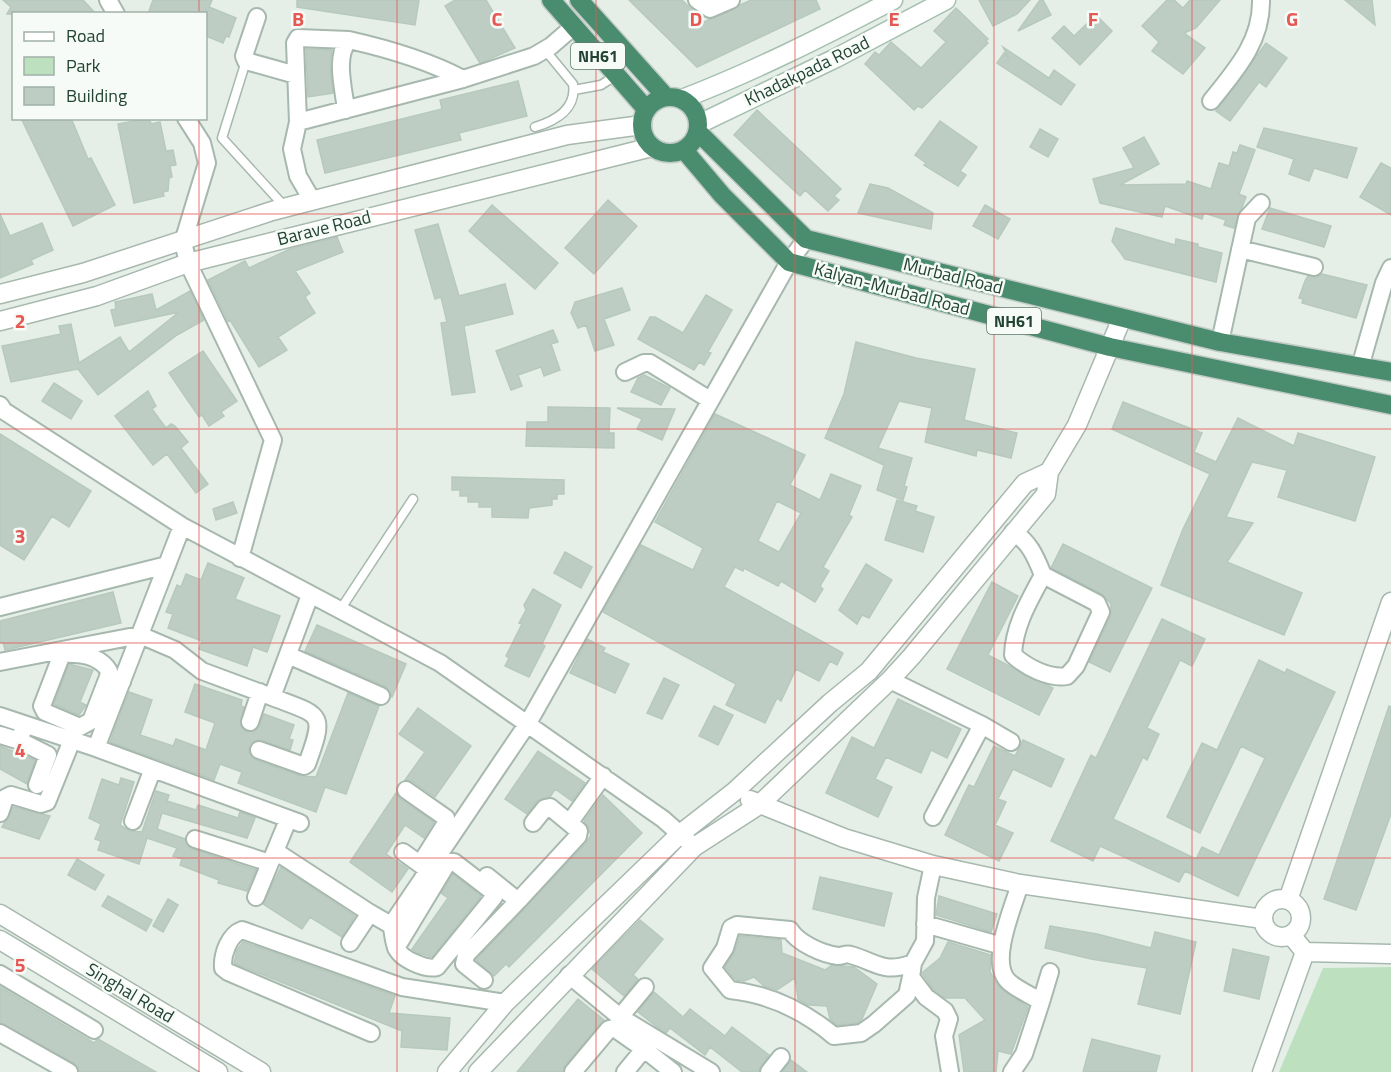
<svg xmlns="http://www.w3.org/2000/svg" width="1391" height="1072" font-family="'Titillium Web',sans-serif">
	<rect width="100%" height="100%" fill="#e5efe8"/>
	<path fill="#bde1be" d="M1391 967V1072H1279L1323 968Z"/>
	<path fill="#bdcdc3" stroke="#b7c9bd" stroke-width="1.5" fill-rule="evenodd" d="M3 0H83L96 14H7L11 7Z
		M153 0H212L209 7 236 18 229 37 226 36 223 43 206 36V14H148Z
		M297 0H419L415 25 297 7Z
		M455 0H486L515 48 480 63 445 6Z
		M629 0H682L704 22 751 0H816L820 9 697 67Z
		M979 0H1030L1017 14 993 26Z
		M1040 0H1043L1051 15 1018 31Z
		M1167 0H1174L1183 8 1190 0H1220L1196 28 1184 33 1205 48 1183 74 1152 51 1159 42 1142 26Z
		M1345 0H1372L1375 25Z
		M956 8 988 39 986 41 988 43 922 108 918 106 914 110 865 64 875 52 879 55 891 42 921 68 946 42 934 31Z
		M1096 15 1112 31 1080 65 1052 38 1064 26 1074 36Z
		M1266 43 1287 58 1266 87 1259 82 1230 121 1216 111Z
		M1003 47 1049 78 1054 70 1075 85 1061 105 997 63 1004 53 1009 59Z
		M306 49 332 50 330 64 333 93 308 97Z
		M518 81 527 116 459 133 461 140 325 173 317 140 442 109 440 100Z
		M757 110 841 189 834 196 839 200 828 211 805 190 800 196 734 135Z
		M21 118H71L88 159 91 158 115 205 73 226Z
		M149 118 151 124 160 122 166 151 173 150 176 165 170 166 172 177 169 178 168 191 163 192 164 196 134 203 118 124Z
		M940 121 977 147 960 171 966 175 958 186 924 165 926 163 915 155Z
		M1264 128 1357 148 1347 178 1314 168 1309 181 1289 174 1294 159 1257 147Z
		M1040 129 1058 139 1048 157 1030 147Z
		M1144 137 1159 164 1120 185 1186 184 1187 181 1211 189 1219 163 1229 166 1233 152 1237 153 1240 145 1255 150 1239 194 1246 197 1234 228 1224 225 1226 220 1204 213 1202 219 1165 206 1162 217 1100 203 1093 179 1134 168 1123 148Z
		M1381 163 1391 168V215L1360 197Z
		M870 184 888 188 933 213 931 229 858 213Z
		M608 200 637 226 594 274 565 248Z
		M492 205 558 263 535 289 469 231Z
		M985 205 1010 219 998 239 973 226Z
		M1270 208 1331 226 1324 247 1262 229Z
		M0 214 10 236 42 223 53 250 31 260 33 264 0 278Z
		M438 224 459 296 505 284 513 314 464 326 475 392 452 395 441 323 447 322 441 297 435 299 415 230Z
		M1116 228 1175 245 1176 239 1198 244V247L1222 253 1216 282 1125 259 1112 241Z
		M337 237 343 252 295 271 310 293 305 297 315 313 278 337 287 350 259 367 230 320 228 321 208 280 245 261 249 268 290 249Z
		M1322 274 1367 285 1356 318 1302 303 1303 299 1299 298 1305 281 1308 276 1316 277Z
		M622 288 630 310 604 319 614 345 595 351 586 325 578 328 571 313 575 302Z
		M190 291 204 320 177 335 98 395 78 369 11 382 2 346 61 334 59 326 71 324 79 363 120 337 129 352 179 312 115 326 111 310 116 309 115 302 152 294 156 310Z
		M706 295 732 310 708 352 711 353 704 365 699 362 694 370 638 339 650 317H655L683 333Z
		M553 330 558 342 551 344 560 370 544 376 541 367 518 375 522 386 511 390 496 351Z
		M856 342 916 358 975 369 964 420 1017 433 1011 458 977 450 976 456 925 442 932 408 899 401 878 448 912 458 904 486 907 487 903 500 877 490 884 465 825 438 844 394Z
		M203 351 237 401 221 412 224 416 209 426 202 415 199 417 169 373Z
		M644 375 670 388 661 405 631 392 638 378Z
		M54 383 82 401 71 419 42 401Z
		M148 391 156 406 152 409 166 428 171 424 175 426 188 442 181 448 208 484 196 493 167 454 153 465 115 416Z
		M1123 402 1202 433 1194 452 1216 462 1238 418 1294 446 1298 433 1375 457 1355 521 1278 497 1287 470 1252 462 1226 517 1253 523 1227 562 1302 593 1284 635 1161 585 1183 529 1210 474 1112 429Z
		M548 407 610 408 609 433H614V448L526 446 527 422H548Z
		M617 408 675 409 662 440 637 429 642 419Z
		M715 414 805 455 790 485 820 500 831 474 861 486 849 515 852 517 823 567 829 571 820 586 823 589 815 602 781 581 778 586 744 568 743 571 735 567 724 587 843 653 837 665 830 661 819 681 796 669 781 701 777 698 765 723 726 705 736 684 603 612 641 545 693 570 703 548 655 522ZM777 501 801 513 779 552 758 541Z
		M0 434 91 491 69 527 52 516 24 560 0 545Z
		M452 477 564 480V494H557V499H552V505L529 508 528 518 492 517V507H479V502H468V496H460V490H452Z
		M897 500 917 506 915 511 934 517 923 552 885 540Z
		M233 502 237 513 216 520 213 509Z
		M1063 544 1152 588 1110 672 1089 662 1111 616V604L1102 594 1051 568Z
		M565 552 592 567 581 588 554 573Z
		M208 563 244 578 235 599 280 616 267 652 253 647 247 666 199 649 202 641 168 628 173 614 166 612 177 585 181 587 186 574 201 580Z
		M866 564 892 580 869 618 862 615 857 624 839 610Z
		M992 582 1018 596 988 655 1053 688 1039 715 947 669Z
		M533 589 561 605 542 644 545 646 529 677 505 666 509 658 506 656 522 624 519 623 526 610 524 605Z
		M113 592 121 623 5 650 3 642 0 643V621Z
		M1162 619 1205 639 1192 666 1180 660 1147 728 1159 734 1147 760 1143 757 1113 819 1196 859 1202 847 1219 855 1265 758 1241 746 1200 833 1167 817 1202 743 1217 750 1259 660 1285 673 1287 669 1335 692 1238 896 1185 871 1179 882 1100 846 1093 861 1051 841 1091 755 1096 758Z
		M317 625 406 664 392 697 385 686 305 651Z
		M587 639 605 648 603 652 629 664 615 693 570 673Z
		M69 664 93 670 80 702 86 705 79 715 54 704Z
		M664 678 679 685 662 719 647 713Z
		M195 684 242 700 241 706 244 707 240 724 246 732 257 729 264 714 294 725 289 739 293 740 290 750 258 740 252 742 249 751 255 760 301 776 316 777 348 693 379 706 346 794 325 787 316 812 238 783 242 772 220 764 214 780 110 742 129 692 152 700 140 735 173 746 176 739 206 750 215 723 185 712Z
		M898 699 961 729 947 758 931 750 921 773 886 757 875 779 892 787 878 817 826 793 852 737 874 748Z
		M714 706 733 715 718 745 699 736Z
		M1389 706 1391 707V814L1356 910 1324 899Z
		M418 708 471 746 435 797 412 781 405 780 425 752 399 734Z
		M1023 740 1064 759 1051 787 1013 769 998 799 1006 802 995 825 1013 833 999 861 945 835 969 785 974 787 994 746 1015 756Z
		M0 746 35 760 27 784 0 769Z
		M538 751 585 783 572 801 555 789 550 797 537 801 527 814 505 799Z
		M121 778 134 782 120 825 130 831 142 832 156 791 169 795 167 801 196 810 198 805 238 818 240 812 255 818 247 838 162 813 157 829 185 839 192 849 256 870 247 891 218 883 219 880 180 865 182 859 173 856 177 848 147 838 139 864 98 850 101 841 95 839 101 824 89 818 102 779 119 785Z
		M396 793 400 799 434 822 424 838 405 825 386 854 408 869 392 892 350 862Z
		M603 795 642 833 509 967 506 964 494 976 476 960 586 843 591 835 584 821Z
		M13 807 50 816 39 839 2 827Z
		M77 859 104 875 95 890 68 875Z
		M281 867 355 916 342 937 310 917 302 929 263 904Z
		M453 874 481 896 432 957 418 953 412 949 448 898 441 893Z
		M820 877 892 893 884 926 813 909Z
		M108 896 152 920 146 931 102 906Z
		M939 896 997 914 991 932 936 915Z
		M168 899 178 905 163 932 153 926Z
		M640 920 663 939 633 975 638 979 624 996 592 969Z
		M1050 926 1097 934 1151 948 1155 932 1196 942 1180 1014 1138 1004 1147 968 1091 959 1045 948Z
		M740 936 781 940 782 953 825 970 832 965 854 967 877 984 862 1019 857 1023 837 1025 830 1019 827 1006 808 1005 798 999 795 978 777 990 764 986 754 977 744 981 736 980 725 967 734 953Z
		M243 942 395 996 389 1013 450 1018 447 1050 401 1047 402 1031 234 963 237 950Z
		M948 942 991 955 990 972 1000 988 1028 1007 1011 1054 998 1051 996 1072H964L959 1035 985 1020 965 998H945L933 989 922 973 940 958Z
		M1233 949 1269 957 1259 999 1224 991Z
		M0 987 94 1043 98 1039 156 1072H79L74 1063 0 1023Z
		M654 992 683 1017 690 1009 725 1036 732 1027 769 1055 759 1072H742L710 1047 705 1055 670 1028 666 1033 657 1027 638 1012Z
		M578 999 604 1020 565 1065 563 1072H517Z
		M1092 1039 1160 1056 1156 1072H1083Z
		M791 1060 807 1072H782Z"/>
	<g fill="none" stroke-linecap="round" stroke-linejoin="round">
		<g stroke="#a7b8ae" stroke-width="11">
			<path id="service" d="M246 61 222 138 285 207
				M574 90 601 85 615 76
				M535 127C555 121 577 109 573 84L545 50
				M340 610 413 499"/>
		</g>
		<g stroke="#a7b8ae" stroke-width="20">
			<path id="minor" d="M108 0 116 14
				M697 0 710 9 731 0
				M257 17 244 56 246 61 296 75
				M1211 101C1236 70 1262 41 1261 0
				M346 110C344 90 334 56 349 40 389 49 427 60 463 79
				M186 118 202 143 207 163 183 242 188 263 273 440 240 558
				M298 122 463 79 534 56 551 46 573 27
				M312 200 298 176 292 149 298 122 295 43 298 38 349 40
				M1240 249 1314 267
				M1220 342 1247 218 1261 203
				M1360 367 1384 283 1391 268
				M625 372 644 363H650L710 400
				M0 405 4 411 182 526 440 663 663 819 689 842
				M1013 532C1030 542 1036 558 1043 575 1029 601 1014 626 1013 655 1026 667 1049 679 1067 676L1076 666 1101 612 1097 603 1043 575
				M0 607 167 565
				M288 655 381 696
				M0 662 140 635 175 650 202 671 272 697 310 595
				M108 677 91 721 80 727 45 712 42 706 62 654C80 653 100 656 109 671L108 677 122 682
				M890 680 982 725 933 817
				M0 716 96 748 182 526
				M250 722 260 692
				M24 724 20 741 48 755 37 785
				M982 725 1011 742
				M0 735 20 741
				M96 748 300 823
				M259 750 304 766 307 764C326 712 322 716 272 697
				M406 790 446 818V823L422 861
				M0 813 5 798 11 795 41 804 47 802 72 740
				M133 821 152 771
				M570 822 603 776
				M195 839 270 863
				M275 851 370 913 350 943
				M403 852 428 870
				M933 865 926 898 925 941 913 963 911 977 926 997 945 1011 949 1019 944 1036 950 1072
				M256 897 288 820
				M518 901 578 836 579 831 550 807 545 808 533 823
				M370 913 389 924 394 921 528 723 789 262 806 239
				M391 923C393 930 393 940 396 947 400 959 426 970 437 967L494 897 493 892 454 862H448L396 948
				M925 924 1002 946
				M0 974 94 1030
				M569 975 620 1017 711 1072
				M911 977 907 995 874 1024 861 1033 834 1036C803 1010 769 994 730 990L712 968 725 948 731 928 737 925 790 930C798 943 822 954 838 956 843 956 846 953 851 955 878 963 884 974 913 963
				M484 980 464 964 466 955 518 901 487 876
				M1041 1002 1050 972
				M620 1017 645 987
				M0 1033 69 1072
				M371 1033 228 972 223 968C222 954 229 935 242 930L402 987 505 1003
				M644 1049 673 1072
				M573 1072 609 1029 614 1028 644 1049 625 1072
				M769 1072 781 1057
				M1012 1072 1024 1054 1041 1002C1031 995 1018 990 1009 982 988 963 1013 908 1020 884"/>
		</g>
		<g stroke="#a7b8ae" stroke-width="21">
			<path id="tertiary" d="M0 294 83 273 272 211 567 135 642 125
				M0 321 97 296 188 263 652 147
				M750 800 844 838 933 865 1020 884 1263 919
				M1263 918a19 19 0 1 1 38 0a19 19 0 1 1-38 0Z
				M1288 900 1391 602
				M0 914 261 1072
				M0 940 218 1072
				M1305 952 1391 954
				M447 1072 505 1003 680 834 735 791 830 703 869 671 1025 483 1049 472
				M478 1072 694 847 759 805 890 680 912 656 1046 494 1049 472 1077 425 1122 318
				M1262 1072 1305 952 1291 935"/>
		</g>
		<g stroke="#a5bfb0" stroke-width="21">
			<path id="secondary" d="M682 99C755 71 824 36 893 0
				M699 124 836 58 946 0"/>
		</g>
		<g stroke="#c1cac6" stroke-width="21">
			<path id="trunk" d="M551 0 646 109
				M579 0 666 97
				M642 125a28 28 0 1 1 56 0a28 28 0 1 1-56 0Z
				M698 132 806 239 1220 342 1391 372
				M684 150 722 195 789 262 1110 347 1391 405"/>
		</g>
		<use href="#service" stroke="#fff" stroke-width="8"/>
		<use href="#minor" stroke="#fff" stroke-width="16"/>
		<use href="#tertiary" stroke="#fff" stroke-width="18"/>
		<use href="#secondary" stroke="#fff" stroke-width="18"/>
		<use href="#trunk" stroke="#4a8c6e" stroke-width="18"/>
	</g>
	<path fill="none" stroke="#e55853" stroke-width="1.5" stroke-opacity="0.55" d="M199 0V14M397 0V1072M596 0V1072M795 0V1072M994 0V1072M1192 0V1072M199 118V1072M0 214H1391M0 429H1391M0 643H1391M0 858H1391"/>
	<g text-anchor="middle" stroke-width="5" stroke-linejoin="round" paint-order="stroke">
		<g fill="#f6fbf7" stroke="#627a6e" stroke-width="1.5">
			<rect x="571" y="43" width="54" height="26" rx="4.5"/>
			<rect x="987" y="308" width="54" height="26" rx="4.5"/>
		</g>
		<g font-size="16" font-weight="bold" fill="#224333">
			<text x="598" y="62">NH61</text>
			<text x="1014" y="327">NH61</text>
		</g>
		<g font-size="18" fill="#224333" stroke="#f6fbf7">
			<text transform="translate(807 71) rotate(-26)" y="6">Khadakpada Road</text>
			<text transform="translate(324 228) rotate(-14)" y="6">Barave Road</text>
			<text transform="translate(953 276) rotate(14)" y="6">Murbad Road</text>
			<text transform="translate(892 289) rotate(15)" y="6">Kalyan-Murbad Road</text>
			<text transform="translate(130 993) rotate(31)" y="6">Singhal Road</text>
		</g>
	</g>
	<g font-size="20" text-anchor="middle" font-weight="bold" fill="#e55853" stroke="#f6fbf7" stroke-width="5" stroke-linejoin="round" paint-order="stroke">
		<text x="298" y="26">B</text>
		<text x="497" y="26">C</text>
		<text x="696" y="26">D</text>
		<text x="894" y="26">E</text>
		<text x="1093" y="26">F</text>
		<text x="1292" y="26">G</text>
		<text x="20" y="328">2</text>
		<text x="20" y="543">3</text>
		<text x="20" y="757">4</text>
		<text x="20" y="972">5</text>
	</g>
	<rect x="12" y="12" width="195" height="108" fill="#f6fbf7" stroke="#a1b1a9" stroke-width="1.5"/>
	<rect x="24" y="32" width="30" height="9" fill="#ffffff" stroke="#a1b1a9" stroke-width="1.5"/>
	<text x="66" y="42" font-size="18" fill="#224333">Road</text>
	<rect x="24" y="57" width="30" height="18" fill="#bde1be" stroke="#a1b1a9" stroke-width="1.5"/>
	<text x="66" y="72" font-size="18" fill="#224333">Park</text>
	<rect x="24" y="87" width="30" height="18" fill="#bdcdc3" stroke="#a1b1a9" stroke-width="1.5"/>
	<text x="66" y="102" font-size="18" fill="#224333">Building</text>
</svg>
